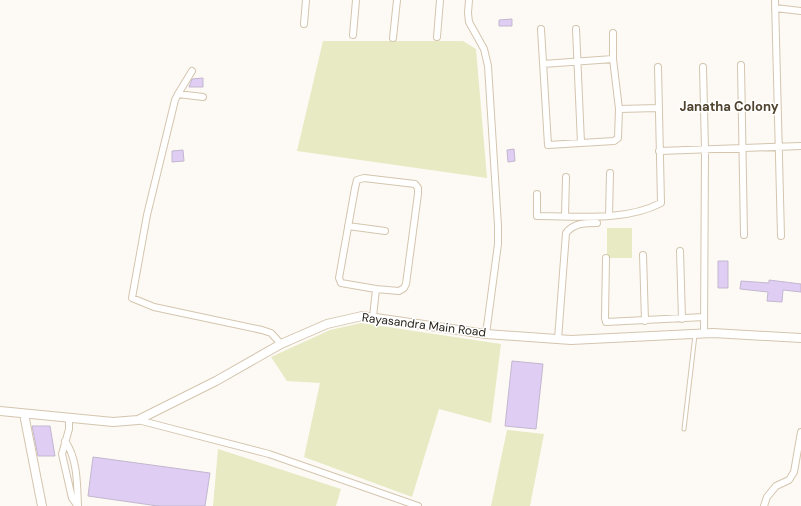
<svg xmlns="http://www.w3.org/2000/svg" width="801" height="506" font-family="'DM Sans',sans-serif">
	<rect width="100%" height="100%" fill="#fdfaf5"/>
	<path fill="#e7eac2" d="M323 41H463L476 49 487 178 297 151Z
		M607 228H632V258H607Z
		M361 323 501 344 491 423 439 409 412 497 304 457 320 383 287 381 271 357 330 330Z
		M507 430 544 434 530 506H491Z
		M218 449 341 489 336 506H213Z"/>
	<path fill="#dfcdf4" stroke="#c2b7cf" d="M512 19V26H499V20Z
		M203 78V87H189L192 79Z
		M514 149 515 161 508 162 507 150Z
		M183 150 184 161 172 162V151Z
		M718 261H728V288H718Z
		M769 280 801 284V292L783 290 782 302 767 301 768 292 740 289 741 281 769 283Z
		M512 361 543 364 536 429 505 426Z
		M32 426H50L55 456H38Z
		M93 457 210 473 205 506H158L88 496Z"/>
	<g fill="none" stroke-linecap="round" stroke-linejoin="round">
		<g stroke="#d4c5ae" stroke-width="5">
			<path id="service" d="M684 429 695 335"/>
		</g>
		<g stroke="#d4c5ae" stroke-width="8">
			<path id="minor" d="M469 0 468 13 469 22 484 49 488 66 498 226V244L486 334
				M775 0 781 236
				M775 8 801 11
				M304 24 306 0
				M541 29 548 145 614 141 618 138 619 109 658 108
				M576 29 581 143
				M353 35 356 0
				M437 37 440 0
				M393 38 397 0
				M613 59V33
				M543 64 613 59 619 109
				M741 65 744 235
				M703 67 705 150 704 333
				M178 94 192 71
				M203 97 178 94 175 100 147 215 132 298 154 307 262 330 271 333 281 344
				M659 151 801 146
				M537 194V216C577 216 624 222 661 203L658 67
				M565 216 566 177
				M609 216 610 173
				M348 226 385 231
				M680 251 682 319
				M643 255 645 321
				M606 258 605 318 606 322 704 317
				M373 317 376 289 341 283 339 278 355 188 357 180 364 178 415 184 418 188V194L406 284 404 288 399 291 376 289
				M558 339 566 233C574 223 584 223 597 223
				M69 418V429L62 454 72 498 77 505
				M138 420 269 454 418 506
				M65 441C78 459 77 486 78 506
				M764 506 767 497 776 486 789 480 794 472 801 432"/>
		</g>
		<g stroke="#d4c5ae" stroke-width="10">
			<path id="tertiary" d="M0 411 113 422 138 420 216 381 281 344 327 324 362 316 486 334 571 340 713 333 801 338
				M24 414 42 506"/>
		</g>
		<use href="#service" stroke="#fff" stroke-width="3"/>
		<use href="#minor" stroke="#fff" stroke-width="6"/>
		<use href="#tertiary" stroke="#fff" stroke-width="8"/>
	</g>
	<g text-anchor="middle" stroke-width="3" stroke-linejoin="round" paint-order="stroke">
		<g font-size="12" fill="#28231a" stroke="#fff">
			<text transform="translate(424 325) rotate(7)" y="4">Rayasandra Main Road</text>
		</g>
		<g font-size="13" font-weight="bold" fill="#4f422e" stroke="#fff">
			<text x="729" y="111">Janatha Colony</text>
		</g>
	</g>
</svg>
